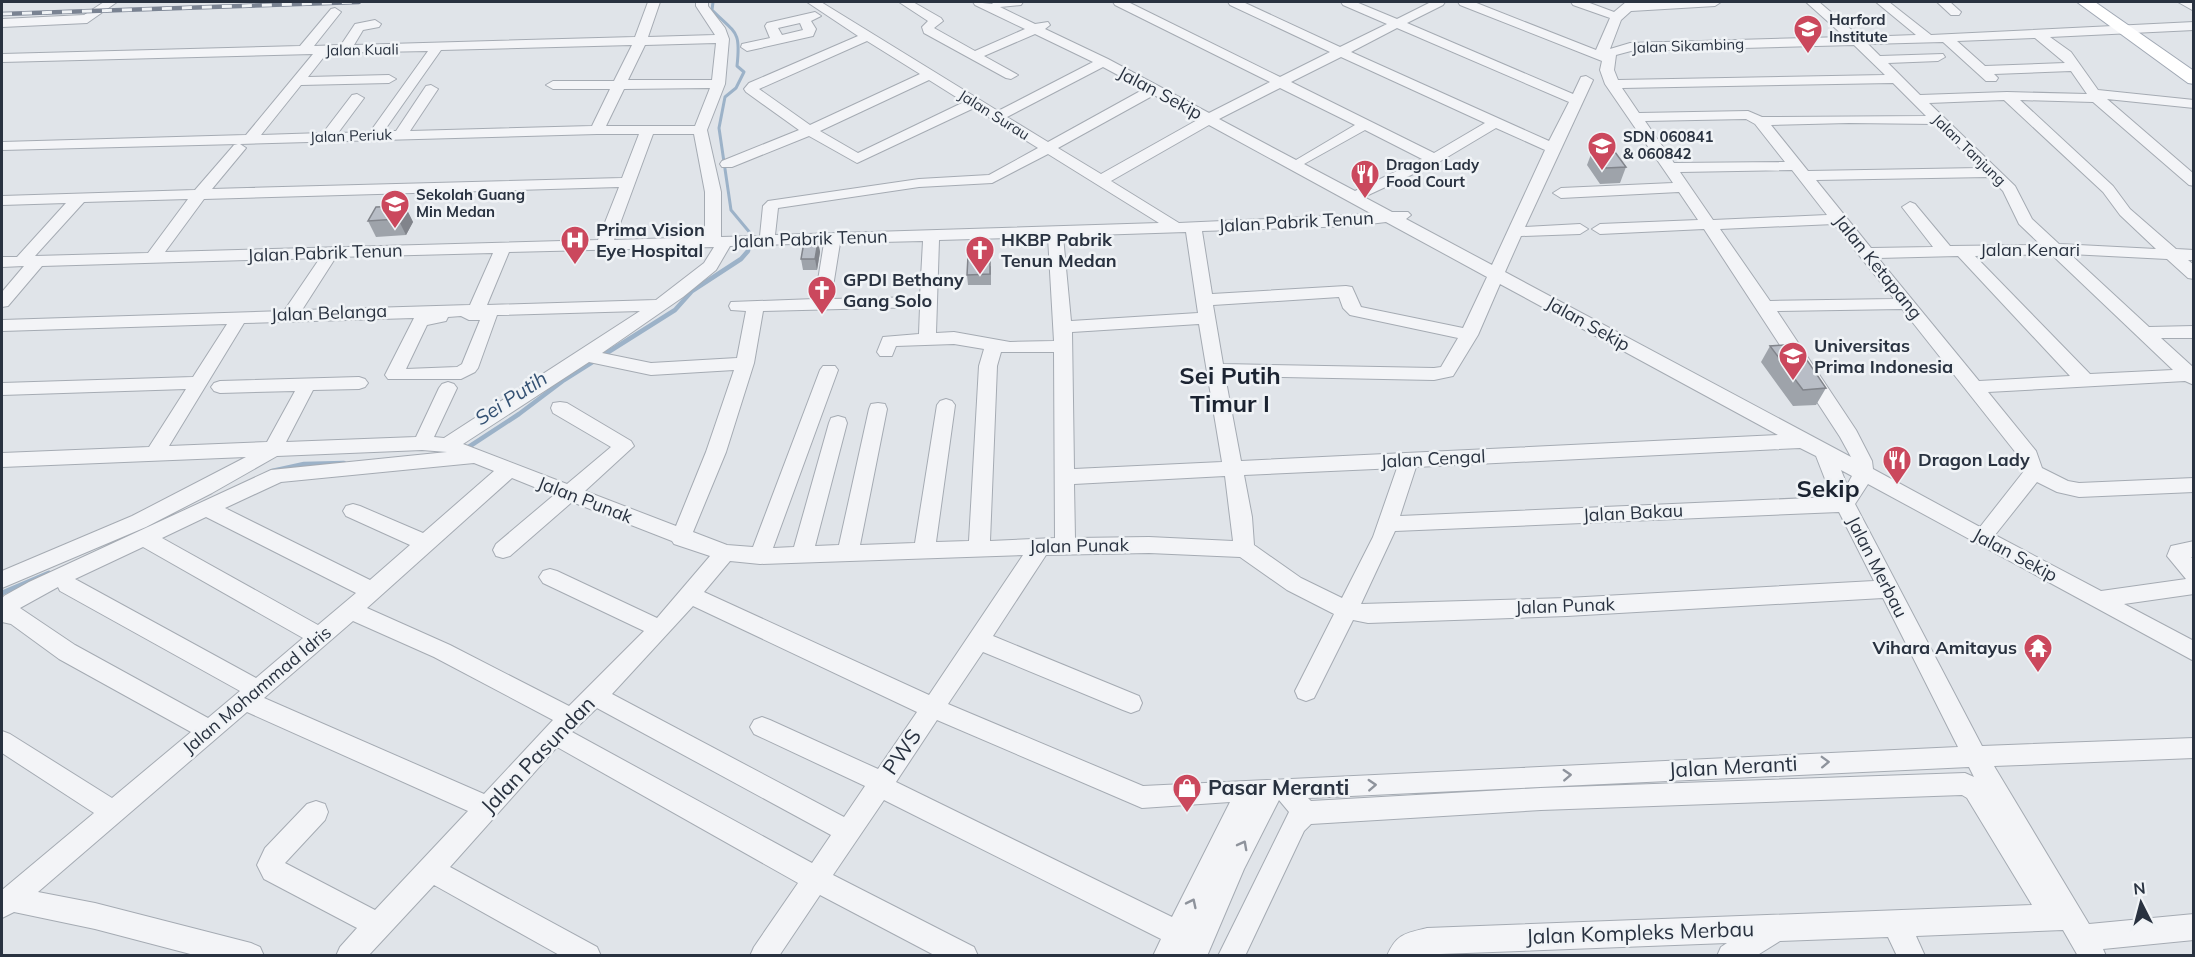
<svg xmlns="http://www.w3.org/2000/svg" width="2195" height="957" font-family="Mulish,sans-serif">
	<rect width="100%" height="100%" fill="#e0e4e9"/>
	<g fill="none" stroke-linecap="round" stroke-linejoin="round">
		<path stroke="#9cb2c8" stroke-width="3" d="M713 2 712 10C736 34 741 30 737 66L744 72 736 88 725 97 719 128 731 210 751 234 750 241"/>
		<path stroke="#9cb2c8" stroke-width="4.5" d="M467 448 519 414 564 380 675 310 692 291 741 259 748 251 750 239
			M272 471 304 464 344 463"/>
		<path stroke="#9cb2c8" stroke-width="5" d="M2 593 49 573"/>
		<g stroke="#a5abb3" stroke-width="2">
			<path id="minor" d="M104 2H117L87 23 2 27V19L84 15Z
				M648 2H660L648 37 715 35 696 6V2H708V6L725 28 729 39 725 84 707 130 721 192V237L760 236 763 206 768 201 919 179 989 175 1038 148 974 108 857 163 809 136 732 167H722L720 164 722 161 799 130 746 92 744 89 749 83 858 36 807 2H821L998 111 1093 62 1035 34 984 56 1018 75 1011 79 1006 78 924 33 922 27 928 21 899 2H913L941 18 943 21 934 28 975 51 1025 29 975 5 973 2 992 4 994 2H1023L1021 5 1000 7 1035 24 1048 22 1050 25 1045 29 1108 59 1209 113 1270 82 1115 5 1113 2H1128L1280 77 1330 52 1230 5 1228 2H1243L1340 47 1387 24 1343 5 1341 2H1356L1397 19 1431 2H1445L1443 5 1407 23 1573 94 1581 77 1586 76 1593 80 1525 227 1580 224 1588 229 1580 234 1521 236 1505 272 1851 457 1840 437 1704 229 1600 234 1592 229 1600 224 1698 220 1679 192 1561 198 1553 193 1561 188 1673 183 1605 84 1600 70 1602 61 1460 5 1458 2H1474L1596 50 1610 18 1573 5 1571 2H1587L1614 12 1626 2H1721L1715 6 1631 11 1621 20 1610 49 1630 43 1845 37 1806 2H1819L1860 37 1916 35 1876 2H1889L1931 35 2194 22V30L2050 37 2071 52 2098 90 2194 100V108L2107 99 2194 174V186L2189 185 2093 102 2020 100 2113 186 2130 209 2176 249 2194 250V260H2188L2194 265V279L2188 278 2167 259 2070 254 2149 327 2194 326V338H2161L2194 368V385L2185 381 1988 392 2036 451 2042 468 2068 481 2079 483 2194 478V492L2079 497 2057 492 2037 482 1995 535 2101 591 2186 579 2167 556 2171 546 2194 541V557H2191L2194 560V594L2124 604 2194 641V661L1868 484 1855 504 1982 746 2194 738V758L1994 766 2089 924 2194 914V940L2103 949 2106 956H2078L2063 930 1916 936 1925 956H1897L1888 937 1780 941 1756 956H1717L1721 947 1727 943 1387 956C1396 934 1406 933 1427 928L2032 905 1967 798 1962 795 1541 810 1311 824 1304 831 1245 956H1218L1289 812 1279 800 1244 869 1207 956H1153L1161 939 884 800 833 875 974 947 978 956H936L820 895 779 956H750L754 947 798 883 557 747 450 867 597 947 601 956H561L434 885 368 956H336L340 947 357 928 264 879 257 865 265 848 307 804 316 801 325 804 328 812 325 820 285 863 375 910 468 811 247 712 38 892 95 903 251 943 260 947 264 956H198L95 929 14 912 2 918V890L94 813 2 753V731L10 734 112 798 191 732 59 659 11 624 2 622V599L4 596 29 582 271 470 447 452 422 450 277 456 212 493 146 527 2 588V571L132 516 246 457 2 467V453L149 447 186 389 2 395V383L193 377 227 324 2 331V320L284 311 320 258 42 266 8 306 2 307V292L24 266 2 267V257H17L66 203 2 205V196L195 190 234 145 238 144 2 150V142L246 135 313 54 2 62V54L300 46 331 9 335 8 341 12 314 46 341 45 355 24 375 20 381 24 379 27 363 30 354 45 635 37ZM1397 28 1569 102 1549 141 1351 52ZM2035 38 2065 63 1985 66 1957 41ZM867 41 920 74 810 125 759 89ZM1943 42 1986 81H1996L1998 78 1994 74 2071 71 2087 94 2007 92 1920 95 1888 63 1938 61 1945 57 1943 54 1880 56 1868 44ZM716 43 712 80H628L645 45ZM632 45 614 81H553L546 85 553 89H610L592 126 410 131 438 89 431 85 426 86 396 131H384L441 50ZM1854 45 1885 75 1618 80 1614 70 1616 55 1631 51ZM428 51 370 132 338 133 364 98 357 94 352 95 323 133 261 135 301 85 389 83 396 79 389 75 308 77 327 53ZM1341 57 1485 123 1434 153 1291 82ZM1103 67 1144 89 1048 142 1007 117ZM929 80 964 102 858 153 820 131ZM1893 83 1926 116 1762 117 1748 111 1639 113 1622 88ZM710 88 695 126H606L624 89ZM1280 88 1355 125 1296 160 1219 119ZM1154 95 1199 119 1101 174 1058 148ZM2004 100 2103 192 2120 215 2156 249 2059 244 2032 219 2015 186 1929 103ZM1746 119 1755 124 1785 162 1674 163 1645 121ZM1849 123 1935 124 1980 168 1808 171 1771 125ZM1209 125 1372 214 1179 223 1111 181ZM1496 128 1545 150 1492 265 1406 219 1411 215 1408 212H1392L1364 197 1439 162ZM1365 130 1422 159 1355 191 1304 164ZM597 134H639L622 178 212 189 246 148 240 144ZM653 134H694L705 192V237L614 240ZM1048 154 1159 223 775 235 778 208 919 187 992 183ZM1792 170 1827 215 1713 220 1680 172ZM1989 177 2003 191 2019 224 2041 245 1950 246 1915 204 1910 202 1902 207 1933 247 1871 248 1816 180ZM619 187 598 240 165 252 204 199ZM188 199 148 253 35 256 84 202ZM1386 222 1487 277 1463 328 1361 307 1352 287 1346 286 1212 294 1202 231 1353 226ZM1834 224 1894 299 1770 301 1720 229ZM1186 232 1198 313 1071 321 1063 236ZM1048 237 1054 341 1010 342 954 332 936 333 939 240ZM923 241 920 297 831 299 840 243ZM824 243 815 299 731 302 729 306 731 310 746 311 737 358 651 363 602 353 683 297 716 270 730 246ZM714 247 704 263 656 300 487 305 509 252ZM493 253 470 305 302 310 336 257ZM2051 254 2173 370 2090 374 1975 256ZM1958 256 2070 376 1979 381 1878 258ZM1500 284 1778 435 1241 461 1225 376 1434 380 1453 376 1478 335ZM1339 297 1343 308 1350 315 1458 338 1441 367 1434 368 1223 364 1213 305ZM920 307 919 334 883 337 877 352 880 356H892L896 346 954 344 984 349 979 366 969 541 936 542 955 405 952 401 946 399 940 401 937 405 915 543 860 545 887 409 885 404 878 403 871 404 869 409 839 545 815 546 847 423 845 418 838 416 831 418 829 423 794 547 773 548 838 370 835 366H823L820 370 753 547 727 545 693 532 726 452 754 363 763 311ZM1902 309 2020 458 2024 471 1980 527 1873 469 1872 461 1856 430 1777 311ZM640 311 444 438 434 437 457 388 454 384 448 382 442 384 439 388 416 437 286 442 313 390 359 389 365 387 368 383 365 379 359 377 220 381 214 383 211 387 214 391 220 393 295 391 267 442 169 446 244 323 414 318 385 375 388 379H461L475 372 478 368 497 315ZM461 316 469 320H480L462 364 457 367 406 369 427 325 446 321 448 317ZM1199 324 1222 462 1074 469 1072 332ZM1001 352H1054L1055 538 990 541 997 366ZM589 362 651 375 734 370 706 452 676 526 585 491 634 446 631 441 567 403 560 402 553 403 551 408 553 413 611 447 567 484 463 444ZM1800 448 1816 456 1832 497 1400 516 1416 467ZM474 463 494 471 423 533 360 506 353 504 346 506 343 511 346 516 410 545 370 580 225 508 281 482ZM1397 468 1373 537 1342 598 1301 578 1254 545 1252 517 1244 475ZM1841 470 1852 476 1847 485ZM1225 476 1233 541 1149 537 1075 538 1074 484ZM512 478 554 495 496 544 493 550 496 556 503 558 510 556 572 502 672 541 674 544 710 556 657 618 557 571 550 569 543 571 539 577 543 583 644 631 569 706 450 645 367 608ZM1839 512 1874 581 1567 598 1361 604 1395 531ZM206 517 356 593 318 625 162 538ZM143 547 303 638 256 678 75 579ZM1149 553 1240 557 1287 590 1334 614 1295 691 1298 698 1306 701 1314 698 1353 620 1368 623 1567 616 1883 598 1958 747 1143 786 948 704 983 652 1123 710 1131 713 1139 710 1142 703 1139 696 993 636 1046 555ZM1023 555 929 695 704 592 730 561 760 564ZM58 587 60 591 240 691 208 718 75 645 20 608ZM693 606 917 712 878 769 770 720 762 717 754 720 750 727 754 734 865 786 844 817 612 694ZM353 621 434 657 553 720 484 794 264 698ZM597 708 831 835 812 863 572 732ZM937 720 1142 808 1230 802 1172 917 896 782ZM1969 767 1974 777 1965 773 1541 788 1311 801 1308 798Z
				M1937 2H1950L1961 12 1959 15H1951Z
				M2178 2H2194V11Z
				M815 12 821 16 811 21 816 29 813 36 747 51 741 47 742 44 770 38 765 26 767 23ZM800 23 803 30 782 35 778 28Z"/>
		</g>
		<g stroke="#a0a8b4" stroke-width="2">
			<path id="major" d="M2077 2H2095L2194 71V84L2188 83Z"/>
		</g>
		<use href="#minor" fill="#f3f4f7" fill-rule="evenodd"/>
		<use href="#major" fill="#fff" fill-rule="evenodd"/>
		<g stroke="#7a8392" stroke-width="4.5">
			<path id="rail" d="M2 14 359 2"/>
		</g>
		<use href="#rail" stroke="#f0f3f6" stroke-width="3" stroke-dasharray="10" stroke-linecap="butt"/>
	</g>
	<path fill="#9ea3aa" d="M1593 149 1626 167 1620 183 1600 184 1587 165Z
		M405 206 413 222 406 235 376 237 368 221Z
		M818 242 820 252 817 270H803L801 259Z
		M991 266V285H968L967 275Z
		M1770 346 1826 388 1816 405 1793 406 1761 362Z"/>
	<path fill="#81848b" d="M405 206 413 222 406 235 398 219Z
		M818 242 820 252 817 270 815 259Z"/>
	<path fill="#b8bdc6" stroke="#81848b" stroke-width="1.5" d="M1612 148 1626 167 1606 168 1593 149Z
		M405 206 398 219 368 221 376 207Z
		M804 242H818L815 259H801Z
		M990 255V274L967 275 968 256Z
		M1796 344 1826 388 1803 390 1770 346Z"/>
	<defs><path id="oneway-chevron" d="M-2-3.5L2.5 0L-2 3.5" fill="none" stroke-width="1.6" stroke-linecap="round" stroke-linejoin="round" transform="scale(1.5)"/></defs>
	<g stroke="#8e939c">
		<use href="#oneway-chevron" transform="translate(1825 762) rotate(-2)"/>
		<use href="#oneway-chevron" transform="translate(1567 775) rotate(-3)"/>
		<use href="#oneway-chevron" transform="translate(1372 785) rotate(-3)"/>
		<use href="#oneway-chevron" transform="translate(1243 845) rotate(-62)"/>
		<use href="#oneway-chevron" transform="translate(1192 903) rotate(-64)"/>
	</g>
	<defs>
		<g id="school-pin" transform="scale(1.5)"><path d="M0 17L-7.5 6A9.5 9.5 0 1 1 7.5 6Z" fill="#cb485d" stroke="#f0f3f6"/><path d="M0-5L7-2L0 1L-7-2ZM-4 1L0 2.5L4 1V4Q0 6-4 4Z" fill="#fff"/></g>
		<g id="restaurant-pin" transform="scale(1.5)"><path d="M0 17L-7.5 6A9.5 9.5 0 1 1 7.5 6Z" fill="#cb485d" stroke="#f0f3f6"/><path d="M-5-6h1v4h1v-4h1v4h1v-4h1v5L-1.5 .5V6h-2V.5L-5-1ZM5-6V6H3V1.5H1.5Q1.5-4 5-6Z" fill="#fff"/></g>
		<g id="hospital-pin" transform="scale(1.5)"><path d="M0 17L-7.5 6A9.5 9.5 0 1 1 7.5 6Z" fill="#cb485d" stroke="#f0f3f6"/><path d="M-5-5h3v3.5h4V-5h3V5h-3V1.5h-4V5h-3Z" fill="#fff"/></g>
		<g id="church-pin" transform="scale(1.5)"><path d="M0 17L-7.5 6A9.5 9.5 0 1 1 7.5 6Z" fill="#cb485d" stroke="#f0f3f6"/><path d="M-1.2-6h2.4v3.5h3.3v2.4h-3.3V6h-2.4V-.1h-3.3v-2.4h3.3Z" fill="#fff"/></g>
		<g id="university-pin" transform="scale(1.5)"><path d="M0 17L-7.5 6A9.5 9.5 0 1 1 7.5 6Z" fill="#cb485d" stroke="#f0f3f6"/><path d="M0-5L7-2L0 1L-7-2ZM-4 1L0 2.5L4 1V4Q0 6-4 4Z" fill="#fff"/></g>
		<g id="temple-pin" transform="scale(1.5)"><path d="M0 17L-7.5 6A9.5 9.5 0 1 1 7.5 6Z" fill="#cb485d" stroke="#f0f3f6"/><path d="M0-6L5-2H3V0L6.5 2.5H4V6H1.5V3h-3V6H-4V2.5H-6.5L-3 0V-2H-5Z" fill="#fff"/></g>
		<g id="shop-pin" transform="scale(1.5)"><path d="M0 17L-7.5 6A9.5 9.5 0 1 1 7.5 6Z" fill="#cb485d" stroke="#f0f3f6"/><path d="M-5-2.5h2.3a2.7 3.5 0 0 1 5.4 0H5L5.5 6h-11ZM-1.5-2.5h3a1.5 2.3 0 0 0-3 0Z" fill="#fff"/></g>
	</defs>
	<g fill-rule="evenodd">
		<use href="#school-pin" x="1808" y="29"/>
		<use href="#school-pin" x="1602" y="146"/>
		<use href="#restaurant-pin" x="1365" y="174"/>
		<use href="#school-pin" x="395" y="204"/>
		<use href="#hospital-pin" x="575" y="240"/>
		<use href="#church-pin" x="980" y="250"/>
		<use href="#church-pin" x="822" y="290"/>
		<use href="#university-pin" x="1793" y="356"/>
		<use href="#restaurant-pin" x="1897" y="460"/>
		<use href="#temple-pin" x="2038" y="648"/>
		<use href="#shop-pin" x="1187" y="788"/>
	</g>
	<g text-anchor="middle" stroke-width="5" stroke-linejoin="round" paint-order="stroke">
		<g font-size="15" font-weight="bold" fill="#293240" stroke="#f0f3f6" text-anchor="start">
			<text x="1829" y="25">Harford<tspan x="1829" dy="17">Institute</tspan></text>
			<text x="1623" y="142">SDN 060841<tspan x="1623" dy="17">&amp; 060842</tspan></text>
			<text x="1386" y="170">Dragon Lady<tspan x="1386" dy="17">Food Court</tspan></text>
			<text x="416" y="200">Sekolah Guang<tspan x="416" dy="17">Min Medan</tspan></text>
		</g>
		<g font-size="15" fill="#293240" stroke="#f0f3f6">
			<text transform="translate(1688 46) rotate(-2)" y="5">Jalan Sikambing</text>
			<text transform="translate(362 50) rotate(-1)" y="5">Jalan Kuali</text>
			<text transform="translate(994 115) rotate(32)" y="5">Jalan Surau</text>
			<text transform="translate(351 136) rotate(-2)" y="5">Jalan Periuk</text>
			<text transform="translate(1969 150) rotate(44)" y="5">Jalan Tanjung</text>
		</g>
		<g font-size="18" fill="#293240" stroke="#f0f3f6">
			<text transform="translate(1160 93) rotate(28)" y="6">Jalan Sekip</text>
			<text transform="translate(1296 222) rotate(-3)" y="6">Jalan Pabrik Tenun</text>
			<text transform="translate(810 239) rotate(-2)" y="6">Jalan Pabrik Tenun</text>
			<text x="2030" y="256">Jalan Kenari</text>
			<text transform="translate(325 253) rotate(-2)" y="6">Jalan Pabrik Tenun</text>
			<text transform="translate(1878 267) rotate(51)" y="6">Jalan Ketapang</text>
			<text transform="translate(329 313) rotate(-2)" y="6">Jalan Belanga</text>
			<text transform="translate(1588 324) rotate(29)" y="6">Jalan Sekip</text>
			<text transform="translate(1433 459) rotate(-3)" y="6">Jalan Cengal</text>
			<text transform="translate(585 500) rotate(21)" y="6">Jalan Punak</text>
			<text transform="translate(1633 513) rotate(-3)" y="6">Jalan Bakau</text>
			<text transform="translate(1079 546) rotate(-1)" y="6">Jalan Punak</text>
			<text transform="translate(2015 555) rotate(28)" y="6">Jalan Sekip</text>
			<text transform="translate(1877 567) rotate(63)" y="6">Jalan Merbau</text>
			<text transform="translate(1565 606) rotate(-2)" y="6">Jalan Punak</text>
			<text transform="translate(257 690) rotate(-40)" y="6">Jalan Mohammad Idris</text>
		</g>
		<g font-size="18" font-weight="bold" fill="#293240" stroke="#f0f3f6" text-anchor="start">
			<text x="596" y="236">Prima Vision<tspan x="596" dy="21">Eye Hospital</tspan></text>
			<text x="1001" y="246">HKBP Pabrik<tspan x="1001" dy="21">Tenun Medan</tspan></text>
			<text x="843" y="286">GPDI Bethany<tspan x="843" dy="21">Gang Solo</tspan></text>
			<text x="1814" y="352">Universitas<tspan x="1814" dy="21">Prima Indonesia</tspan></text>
			<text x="1918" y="466">Dragon Lady</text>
			<text x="2017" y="654" text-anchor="end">Vihara Amitayus</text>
		</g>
		<g font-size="20" font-style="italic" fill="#345173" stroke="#f0f3f6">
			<text transform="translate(511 398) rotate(-33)" y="7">Sei Putih</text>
		</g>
		<g font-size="21" fill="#293240" stroke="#f0f3f6">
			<text transform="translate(902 752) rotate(-55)" y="7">PWS</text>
			<text transform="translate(538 755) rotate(-46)" y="7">Jalan Pasundan</text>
			<text transform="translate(1733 767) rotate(-3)" y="7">Jalan Meranti</text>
			<text transform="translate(1640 933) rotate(-2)" y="7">Jalan Kompleks Merbau</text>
		</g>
		<g font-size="21" font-weight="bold" fill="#293240" stroke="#f0f3f6" text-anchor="start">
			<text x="1208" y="795">Pasar Meranti</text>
		</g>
		<g font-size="24" font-weight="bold" fill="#1b2331" stroke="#f0f3f6">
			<text x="1230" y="384">Sei Putih<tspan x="1230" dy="28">Timur I</tspan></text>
			<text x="1828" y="497">Sekip</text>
		</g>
	</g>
	<rect width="2195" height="957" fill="none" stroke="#293240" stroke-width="6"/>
	<g transform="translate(2141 903) rotate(354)" stroke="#f0f3f6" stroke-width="4.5" paint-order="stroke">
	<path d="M0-4.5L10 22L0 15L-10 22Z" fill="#293240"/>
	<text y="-9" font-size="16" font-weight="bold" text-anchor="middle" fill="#293240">N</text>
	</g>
</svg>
